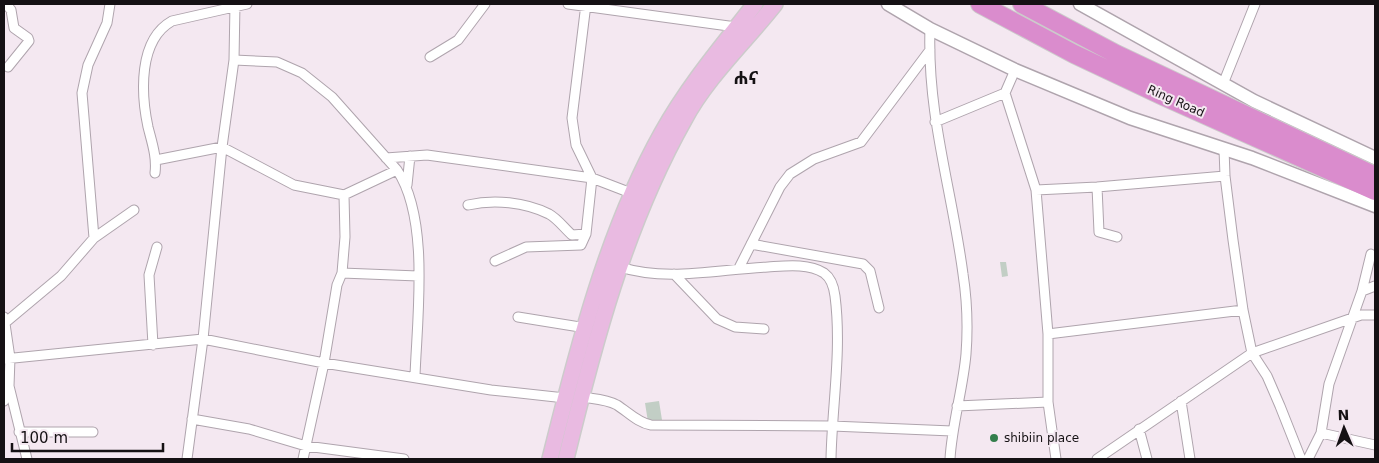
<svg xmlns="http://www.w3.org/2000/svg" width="1379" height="463" font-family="'DejaVu Sans','Noto Sans Ethiopic',sans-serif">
	<rect width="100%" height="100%" fill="#f4e8f1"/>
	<path fill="#c2cec5" d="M1000 262H1006L1008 276 1002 277Z
		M659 401 662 420 648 422 645 403Z"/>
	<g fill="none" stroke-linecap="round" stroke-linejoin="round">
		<g stroke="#afa4ad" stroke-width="11">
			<path id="street" d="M6 4 11 10 14 28 28 38 29 41 8 67
				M568 4 736 27
				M586 4 572 118 576 145 592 178 631 193
				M930 29C927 115 952 190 963 274 967 300 968 328 966 354 963 389 952 424 950 459
				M430 57 458 40 485 4
				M234 60 277 62 302 73 332 97 397 170
				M1015 70 1005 93 1036 190 1048 334V402L1056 459
				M1223 84 1255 4
				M935 122 1005 93
				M1224 149 1225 176 1233 240 1243 310 1252 353 1267 376 1280 406 1301 459
				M386 158 427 155 592 178 586 234 581 245 526 247 495 261
				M156 160 222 147 294 185 344 195 397 170C430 219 417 318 415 376
				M155 173C157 157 152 143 148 127 141 94 138 40 172 21L247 4
				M407 185 410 156
				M1097 187 1099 232 1117 237
				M1036 190 1097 187 1225 176
				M468 205C494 199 525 202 549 214 558 219 564 228 572 235L586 234
				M94 238 82 93 88 65 107 23 110 4
				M751 244 863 264 870 271 879 308
				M620 267C667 282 720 269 768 267 785 266 808 263 824 273 831 278 834 288 835 296 842 351 832 405 831 459
				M739 268 780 187 790 174 814 159 861 142 930 50
				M342 273 418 276
				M674 274 717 319 735 327 764 329
				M1362 291 1371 254
				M4 317 10 358 9 386 27 459
				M518 317 586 328
				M6 322 61 276 94 238 134 210
				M1048 334 1243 310
				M153 345 149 275 157 247
				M4 359 203 339 324 363 491 390 565 398
				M582 397C594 399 606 399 617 405 628 412 638 423 651 425L832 426 952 431
				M4 401 9 386
				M1181 401 1190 459
				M957 406 1048 402
				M192 419 249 429 306 446 404 459
				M1139 429 1147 459
				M19 432H93
				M1321 433 1375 445
				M187 459 203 339 222 147 234 60 235 4
				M303 459 324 363 337 285 342 273 345 237 344 195
				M1097 459 1252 353 1361 315H1375
				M1308 459 1321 433 1329 384 1362 291 1375 286"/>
		</g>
		<g stroke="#afa4ad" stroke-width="15">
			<path id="secondary" d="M888 4 930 29 1015 70 1130 118 1252 158 1375 206
				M1080 4 1254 101 1375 158"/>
		</g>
		<g stroke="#cccbcb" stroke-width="18">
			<path id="primary" d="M550 459C577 350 607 231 662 133 688 86 722 46 755 4
				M566 459C594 343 625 225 684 120 707 77 745 42 775 4"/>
		</g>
		<g stroke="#cccbcb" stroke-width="20">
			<path id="highway" d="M980 4 1074 54 1163 96 1375 191
				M1022 4 1116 54 1375 176"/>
		</g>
		<use href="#street" stroke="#fff" stroke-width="9"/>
		<use href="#secondary" stroke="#fff" stroke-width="12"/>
		<use href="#primary" stroke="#e9bae1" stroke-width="15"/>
		<use href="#highway" stroke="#da8ccd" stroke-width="18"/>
	</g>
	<circle fill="#337e4c" stroke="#f4e8f1" stroke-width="2" cx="994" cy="438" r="5"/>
	<g text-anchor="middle" stroke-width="4" stroke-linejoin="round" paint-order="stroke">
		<g font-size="12" fill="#151114" stroke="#f4e8f1">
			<text transform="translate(1176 101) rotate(24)" y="4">Ring Road</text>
		</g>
		<g font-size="12" fill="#151114" stroke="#f4e8f1" text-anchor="start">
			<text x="1004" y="442">shibiin place</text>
		</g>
		<g font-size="18" font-weight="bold" fill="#151114" stroke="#f4e8f1">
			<text x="746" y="84">ሐና</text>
		</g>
	</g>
	<rect width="1379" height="463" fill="none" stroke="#151114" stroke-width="10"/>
	<g transform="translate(1344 428) rotate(358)" stroke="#f4e8f1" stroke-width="4" paint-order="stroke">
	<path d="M0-4L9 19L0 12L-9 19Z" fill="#151114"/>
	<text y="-8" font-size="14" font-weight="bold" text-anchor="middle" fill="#151114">N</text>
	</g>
	<path d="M12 443v8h151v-8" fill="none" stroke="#151114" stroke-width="2.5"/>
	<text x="20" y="443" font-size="15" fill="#151114" stroke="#f4e8f1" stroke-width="4" paint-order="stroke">100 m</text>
</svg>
